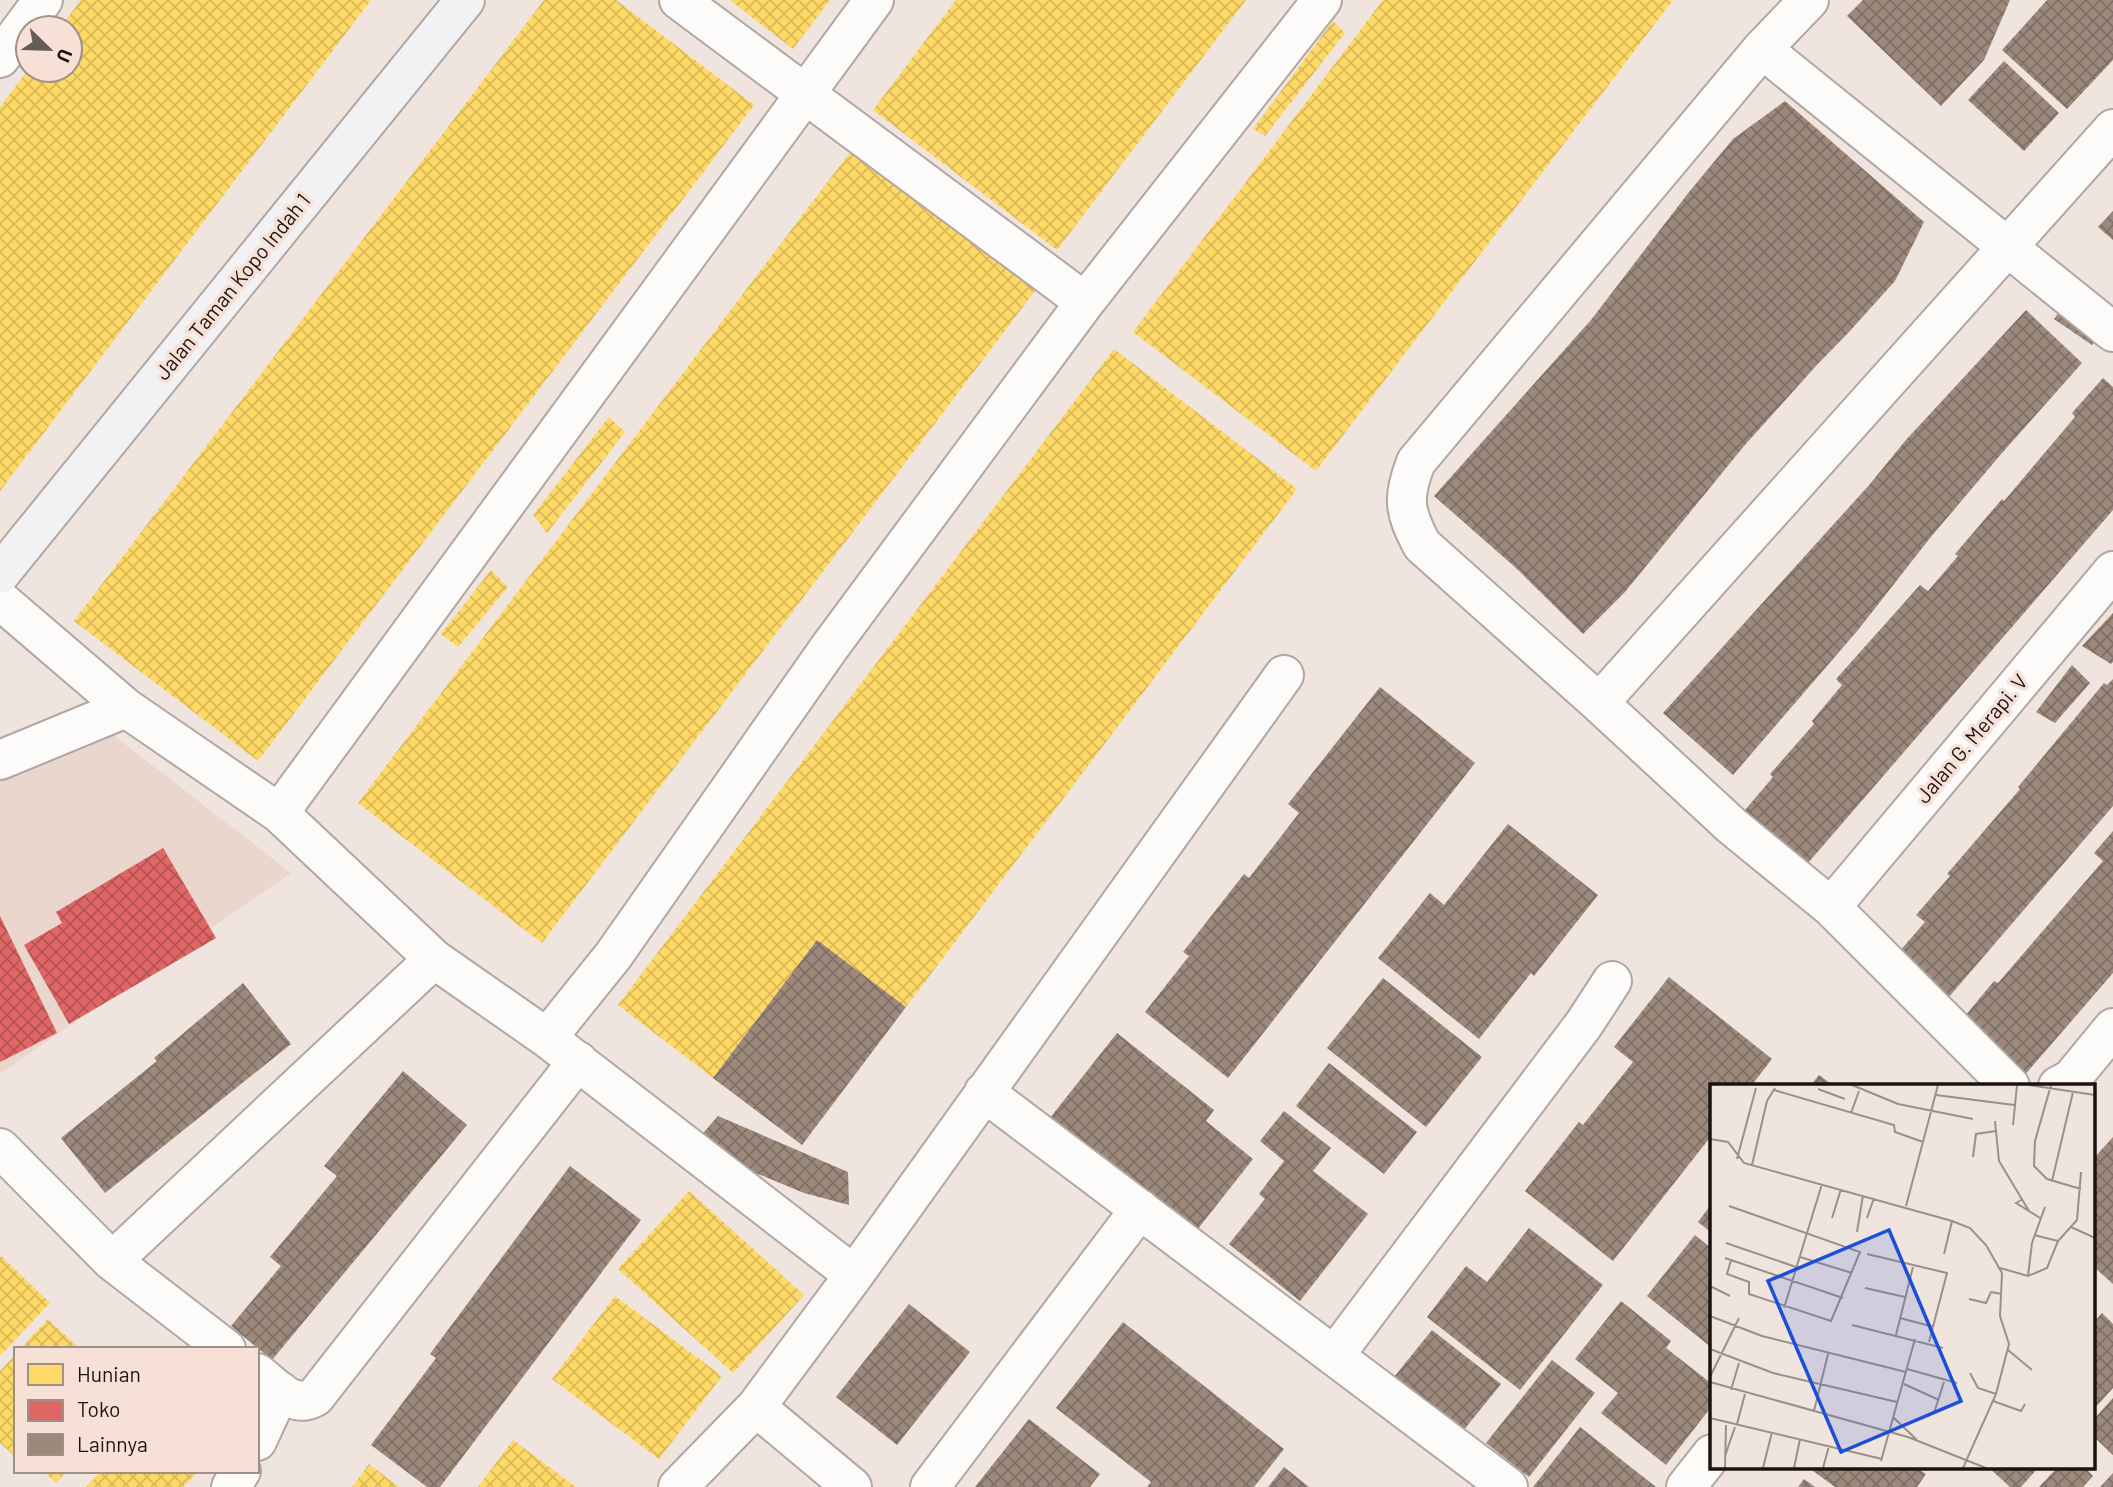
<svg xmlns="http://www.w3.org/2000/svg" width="2113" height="1487" font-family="Barlow,sans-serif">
	<defs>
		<pattern id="homes-cross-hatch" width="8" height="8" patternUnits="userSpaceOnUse" patternTransform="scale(1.75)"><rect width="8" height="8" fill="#ffd966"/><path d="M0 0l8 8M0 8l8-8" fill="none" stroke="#dab957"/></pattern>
		<pattern id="shops-cross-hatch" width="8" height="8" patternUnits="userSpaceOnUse" patternTransform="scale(1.75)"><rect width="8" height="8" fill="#e06666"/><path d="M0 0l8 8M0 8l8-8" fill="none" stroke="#b55352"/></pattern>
		<pattern id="building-cross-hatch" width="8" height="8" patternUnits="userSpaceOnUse" patternTransform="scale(1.75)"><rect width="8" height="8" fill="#9c897c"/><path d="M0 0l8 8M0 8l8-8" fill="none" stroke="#7e6f64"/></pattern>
	</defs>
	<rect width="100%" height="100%" fill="#f0e4de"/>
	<path fill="#ead6cc" d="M103 727 291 873 0 1074V772Z"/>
	<path fill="url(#homes-cross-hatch)" d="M81 0H371L0 491V107L28 70H70V28H60Z
		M544 0H616L754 105 258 761 74 621Z
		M730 0H830L793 49Z
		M956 0H1246L1057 250 873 110Z
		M1383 0H1673L1316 471 1133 332Z
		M1333 21 1345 33 1265 136 1253 129Z
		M854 147 1038 287 542 943 358 803Z
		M1114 349 1297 489 906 1007 817 941 713 1078 618 1005Z
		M609 417 625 432 547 533 533 515Z
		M491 570 508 587 458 647 441 634Z
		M689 1191 804 1295 733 1373 618 1269Z
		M0 1255 50 1303 0 1356Z
		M615 1296 722 1376 659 1459 552 1379Z
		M48 1319 80 1349H20Z
		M16 1354V1457L0 1443V1371Z
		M513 1440 576 1487H478Z
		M369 1464 399 1487H352Z
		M44 1471H67L56 1483Z
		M101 1471H193L196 1474 183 1487H86Z"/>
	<path fill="url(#shops-cross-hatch)" d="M163 848 216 938 69 1024 24 945 62 923 56 912Z
		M0 916 57 1033 0 1062Z"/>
	<path fill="url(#building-cross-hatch)" d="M1863 0H2010L1984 60 1941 106 1847 16Z
		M2047 0H2113V60L2067 109 2002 50Z
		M2004 61 2059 113 2024 151 1968 100Z
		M1785 101 1924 222 1895 281 1849 332 1815 367 1744 446 1625 592 1583 634 1516 568 1434 496 1591 320 1689 192 1733 139Z
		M2113 211V240L2098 227Z
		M2067 302 2102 331 2092 345 2054 319Z
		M2026 310 2082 363 2002 453 1930 538 1858 630 1733 775 1663 713 1870 484 1905 441Z
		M2103 378 2113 387V510L1802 870 1740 816 1773 777 1770 774 1814 724 1812 721 1842 685 1836 679 1920 585 1928 591 1958 556 1955 554 2002 499 2004 501 2075 417 2072 413Z
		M2113 613V662L2111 664 2082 646Z
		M2072 665 2090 683 2055 723 2036 712Z
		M2113 679V806L1942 1005 1892 960 1925 922 1916 915 1950 876 1947 874 2020 789 2018 787 2104 683 2107 685Z
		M1380 687 1475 763 1228 1078 1145 1012 1189 956 1183 952 1244 874 1249 878 1299 813 1288 804Z
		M1508 824 1598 895 1534 976 1531 973 1479 1039 1378 958 1430 893 1444 905Z
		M2113 831V973L2023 1077 1960 1022 1994 981 1998 983 2103 861 2094 853Z
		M817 940 906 1007 802 1145 713 1078Z
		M1669 977 1772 1059 1751 1086H1712V1135L1613 1261 1525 1191 1579 1122 1583 1125 1633 1062 1614 1047Z
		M1383 978 1482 1057 1426 1127 1327 1048Z
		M243 983 291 1044 105 1193 61 1138 157 1061 154 1058Z
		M1117 1033 1214 1110 1206 1121 1253 1159 1197 1230 1150 1193 1143 1201 1046 1123Z
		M1329 1063 1417 1132 1384 1174 1296 1106Z
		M403 1071 467 1125 272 1360 231 1326 281 1266 270 1257 337 1176 324 1166Z
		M1819 1075 1834 1086H1810Z
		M1284 1111 1331 1148 1313 1171 1368 1214 1300 1301 1229 1244 1265 1199 1259 1194 1284 1161 1260 1141Z
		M718 1116 848 1172 849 1205 804 1193 727 1161 698 1139Z
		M2113 1137V1284L2094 1267V1158Z
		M570 1166 641 1220 440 1487H427L371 1445 436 1358 430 1354Z
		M1712 1203V1233L1698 1222Z
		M1529 1228 1603 1285 1520 1390 1427 1317 1466 1266 1487 1282Z
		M1695 1235 1712 1249V1348L1647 1296Z
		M1621 1301 1671 1341 1666 1348 1712 1384V1406L1666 1465 1601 1413 1618 1393 1575 1359Z
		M909 1304 970 1352 897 1445 836 1397Z
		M2102 1313 2113 1324V1388L2094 1409V1322Z
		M1123 1322 1284 1449 1254 1487H1147L1151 1482 1056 1408Z
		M1432 1330 1501 1384 1463 1431 1394 1377Z
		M1552 1360 1595 1393 1529 1477 1486 1443Z
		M2113 1398V1455L2094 1437V1419Z
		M1029 1419 1100 1474 1090 1487H975Z
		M1580 1427 1656 1487H1533Z
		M1284 1467 1309 1487H1268Z
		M1815 1468H1917L1926 1474 1917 1487H1835L1813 1471Z
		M1989 1468H2038L2021 1487H2010Z
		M2057 1468H2085L2093 1476 2083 1487H2039Z
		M2113 1473V1487H2100Z
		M1804 1479 1815 1487H1798Z"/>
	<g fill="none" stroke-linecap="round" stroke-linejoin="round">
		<g stroke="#b0a6a2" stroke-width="42">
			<path id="minor" d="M679 0 1085 302
				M1809 0 1762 49 1416 462C1402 498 1404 511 1422 545L1599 703 1732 826 1831 907 2010 1086
				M1762 49 2113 332
				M0 58 43 0
				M0 600 126 708 279 813 434 959 547 1038 854 1275
				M1599 703 2113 129
				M0 760 126 708
				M279 813 874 0
				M1831 907 2113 571
				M547 1038 613 956 829 648 1085 302 1322 0
				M2058 1086 2071 1079 2113 1028
				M984 1092 1508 1487
				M0 1148 112 1261 226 1349
				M112 1261 434 959
				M1334 1356 1584 1024 1612 981
				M257 1373C275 1386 292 1410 315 1397L578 1061
				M756 1407 852 1487
				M257 1441 280 1391
				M231 1487 241 1471
				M678 1487 756 1407 854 1275 1284 675
				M930 1487 1140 1209
				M1686 1487 1712 1454"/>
		</g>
		<g stroke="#b0a6a2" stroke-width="42">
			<path id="secondary" d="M0 574 465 0"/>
		</g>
		<use href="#minor" stroke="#fdfbfa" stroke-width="38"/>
		<use href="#secondary" stroke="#f2f2f5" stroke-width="38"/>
	</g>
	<g text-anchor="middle" stroke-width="7" stroke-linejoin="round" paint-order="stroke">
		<g font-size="21" fill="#1a130f" stroke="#f7e1d7">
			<text transform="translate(233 287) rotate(-51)" y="7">Jalan Taman Kopo Indah 1</text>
			<text transform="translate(1972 739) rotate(-50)" y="7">Jalan G. Merapi. V</text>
		</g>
	</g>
	<g transform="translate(1710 1084)">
		<rect width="385" height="385" fill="#f0e4de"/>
		<path fill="none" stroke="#9a908b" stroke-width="2" d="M142 1 188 20 263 35M319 1 385 11M341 1 325 57 324 82 337 95 371 105M108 5 135 15M64 6 184 41 185 48 213 58M226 11 304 21M141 29 149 7M285 37 289 77 319 127 330 134M303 41 307 1M0 55 18 58 34 79 242 137 260 144 276 161 292 189 290 232 299 260 286 310 253 384M263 73 266 50 286 47M27 75 46 4M42 81 57 17 65 4M342 97 363 8M313 115 306 119 319 127M19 122 150 168 121 237 39 210V198L17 190 21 176M196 122 228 1M122 134 131 105M157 134 164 114M361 143 385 154M147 148 153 111M324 151 348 157M16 159 86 183M157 170 237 189 219 258M234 170 242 137M90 173 142 189M15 174 133 214M290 184 318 192 337 184 348 157 367 136 371 88M318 192 322 159 335 123M0 202 20 212M155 204 195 213M259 215 276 219 281 208 292 210M74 224 112 100M0 232 52 252 196 288M190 234 224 243M142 241 233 264M186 251 203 183M0 265 63 289 187 318M298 266 322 286M197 285 247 299M260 289 268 304 286 310M0 293 29 234M0 298 198 353 276 384M194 300 229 316M21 306 29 279M283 317 311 327 315 320M104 327 118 270M224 329 234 298M0 334 172 375M184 334 207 356M27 340 35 310M15 372 25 343M171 377 205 255M15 384 16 341M53 384 62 348M84 384 90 355M113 384 119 362"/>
		<path fill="#1d4ed8" fill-opacity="0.15" stroke="#1d4ed8" stroke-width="3.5" d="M179 146 251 317 131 368 58 197Z"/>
		<rect width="385" height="385" fill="none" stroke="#1a130f" stroke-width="3.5"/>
	</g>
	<rect x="14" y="1347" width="245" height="126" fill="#f7e1d7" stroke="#9f8f87" stroke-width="2"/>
	<rect x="28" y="1364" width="35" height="21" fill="#ffd966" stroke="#9f8f87" stroke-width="2"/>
	<text x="77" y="1382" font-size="21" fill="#1a130f">Hunian</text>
	<rect x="28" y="1400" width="35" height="21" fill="#e06666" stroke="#9f8f87" stroke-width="2"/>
	<text x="77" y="1417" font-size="21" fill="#1a130f">Toko</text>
	<rect x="28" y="1434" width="35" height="21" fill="#9c897c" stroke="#9f8f87" stroke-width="2"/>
	<text x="77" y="1452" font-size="21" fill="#1a130f">Lainnya</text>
	<g transform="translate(49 49) rotate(113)"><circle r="33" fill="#f7e1d7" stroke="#9f8f87" stroke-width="2"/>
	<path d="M0-5L12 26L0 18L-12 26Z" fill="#655c57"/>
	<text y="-10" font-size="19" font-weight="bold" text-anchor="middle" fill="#1a130f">U</text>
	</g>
</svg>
